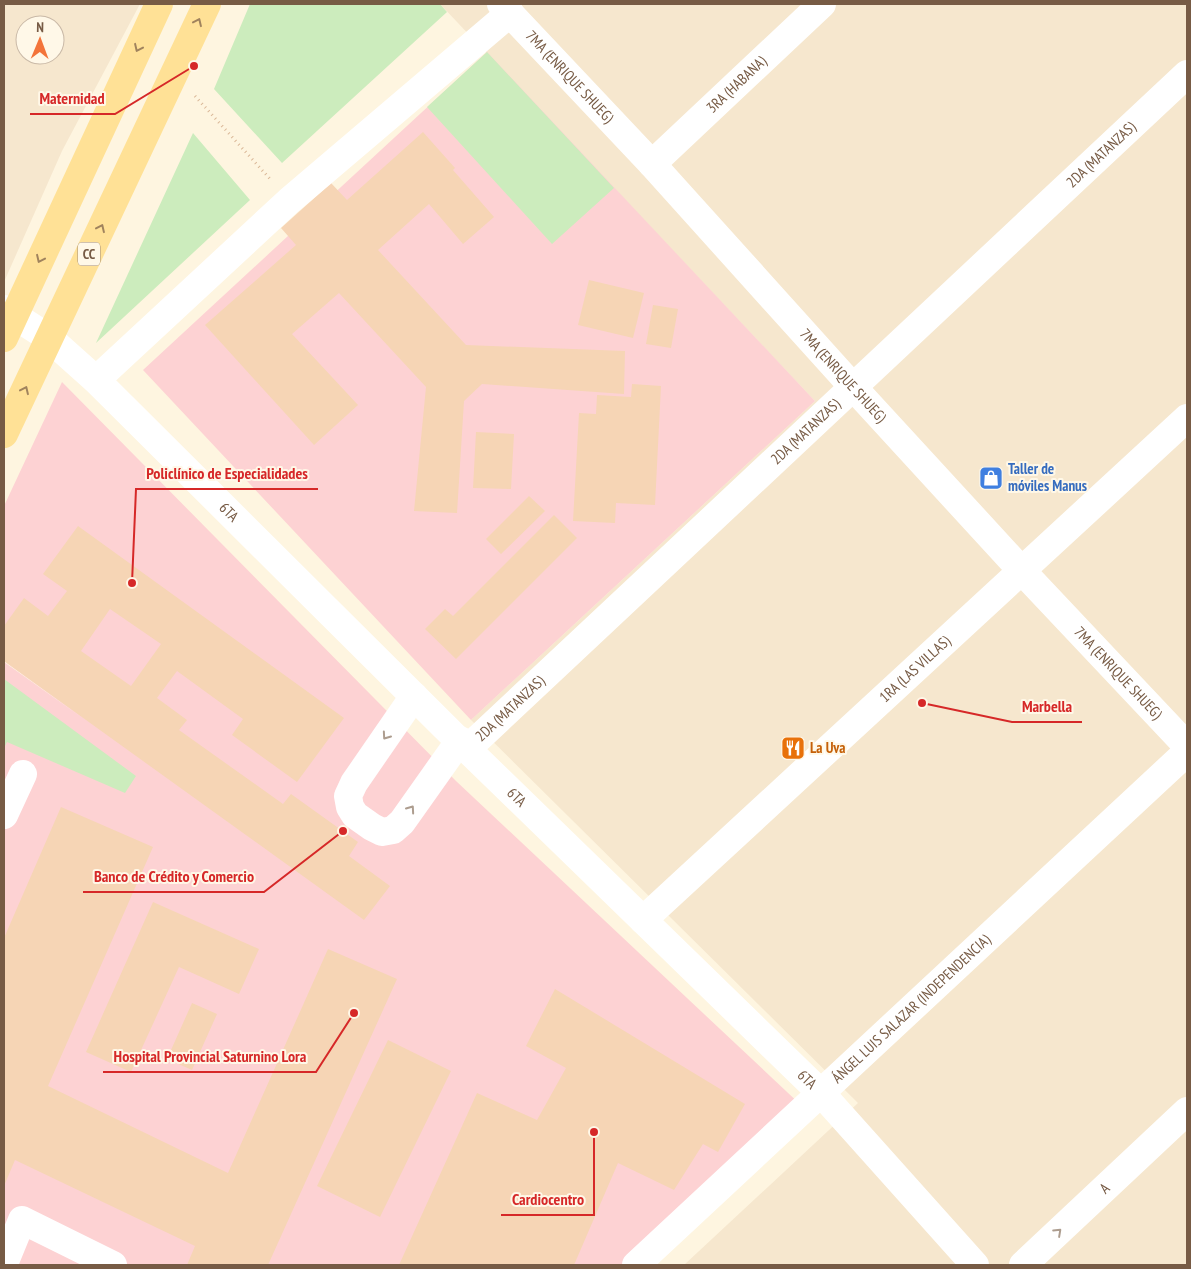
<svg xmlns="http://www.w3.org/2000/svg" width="1191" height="1269" font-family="'PT Sans Narrow',sans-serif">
	<rect width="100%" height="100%" fill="#fef5e0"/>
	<path fill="#f6e7ce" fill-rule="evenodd" d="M4 4H140L62 151 4 282ZM25 25H55V55H25Z
		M440 4H1185L1187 6V1265H684L858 1103 471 720 815 401Z"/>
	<path fill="#fdd2d3" d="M487 52 815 401 471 720 143 370Z
		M62 382 456 781 803 1107 624 1265H4V662L84 719 4 661V506Z"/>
	<path fill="#ccecbd" d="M250 4H440L447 12 282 163 214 89Z
		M487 52 614 188 552 244 427 107Z
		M193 133 250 200 96 343Z
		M4 679 136 776 125 793 7 742 4 748Z"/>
	<path fill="#f6d5b5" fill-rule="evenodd" d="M423 132 455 168 453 170 494 217 463 244 429 204 378 250 466 345 625 351 624 394 482 384 464 401 457 513 414 511 426 387 339 293 292 334 358 405 314 445 205 325 296 245 281 228 331 183 347 200Z
		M589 280 644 293 633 338 578 325Z
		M653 305 678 309 671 348 646 344Z
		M632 384 661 386 655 505 616 503 615 523 573 521 579 413 596 414 597 395 631 397Z
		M476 432 514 434 511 489 473 488Z
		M529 496 545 511 501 554 486 539Z
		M554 515 577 538 456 659 425 629 445 609 453 616Z
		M78 526 344 718 297 782 232 735 243 719 177 671 157 698 187 720 179 730 283 804 291 794 358 842 349 856 390 886 364 920 4 661V626L24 598 48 616 67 591 43 574ZM110 609 161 644 131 686 81 651Z
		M61 807 153 847 48 1086 228 1173 328 949 397 979 268 1265H187L195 1246 15 1160 4 1186V938Z
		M153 902 259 949 239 994 179 967 131 1072 86 1052Z
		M555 989 745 1104 718 1152 703 1144 674 1190 618 1163 574 1265H399L477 1093 537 1120 566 1068 526 1046Z
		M192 1003 217 1014 192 1070 167 1059Z
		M388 1040 451 1071 380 1217 317 1186Z"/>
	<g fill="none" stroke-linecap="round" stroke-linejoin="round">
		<path stroke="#dab898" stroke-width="3" stroke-dasharray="1 4" stroke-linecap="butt" d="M195 96 271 180"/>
		<g stroke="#fff" stroke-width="28">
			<path id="s1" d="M501 4 652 164 853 387 1022 571 1187 746"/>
			<path id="s2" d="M652 164 822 4"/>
			<path id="s3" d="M4 309 49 338 96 380 467 749 821 1093 975 1265"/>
			<path d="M96 380 289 201 510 13"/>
			<path d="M414 696 354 783 348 796 350 807 355 815 372 827 382 832 393 830 402 822 460 740"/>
			<path id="s4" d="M467 749 1187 74"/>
			<path d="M4 815 23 774"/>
			<path id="s5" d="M643 920 1187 418"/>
			<path d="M4 1264 22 1220 113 1265"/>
			<path id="s6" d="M636 1265 1187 752"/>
			<path id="s7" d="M1023 1265 1187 1111"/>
		</g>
		<path stroke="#ffe196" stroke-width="28" d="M4 338 159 4
			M4 434 207 4"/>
	</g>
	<defs><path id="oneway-chevron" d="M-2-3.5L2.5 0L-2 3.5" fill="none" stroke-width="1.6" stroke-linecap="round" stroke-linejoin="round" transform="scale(1.25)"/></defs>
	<g stroke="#a0835d">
		<use href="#oneway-chevron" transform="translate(198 22) rotate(-65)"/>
		<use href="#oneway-chevron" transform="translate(138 48) rotate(115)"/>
		<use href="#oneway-chevron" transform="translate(101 228) rotate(-65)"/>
		<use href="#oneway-chevron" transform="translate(40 259) rotate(115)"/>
		<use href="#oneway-chevron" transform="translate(25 390) rotate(-65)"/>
	</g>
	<g stroke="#ad9d8f">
		<use href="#oneway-chevron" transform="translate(386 736) rotate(125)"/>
		<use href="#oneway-chevron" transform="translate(411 809) rotate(-55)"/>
		<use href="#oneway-chevron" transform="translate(1058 1232) rotate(-43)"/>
	</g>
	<defs>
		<g id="shop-square" transform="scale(1.25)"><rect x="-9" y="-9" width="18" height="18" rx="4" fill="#3f7fe0" stroke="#fff8e8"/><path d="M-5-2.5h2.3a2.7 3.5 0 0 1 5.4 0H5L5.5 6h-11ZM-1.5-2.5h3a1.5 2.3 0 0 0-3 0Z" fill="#fff"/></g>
		<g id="restaurant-square" transform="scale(1.25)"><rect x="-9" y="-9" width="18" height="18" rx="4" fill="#e8710a" stroke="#fff8e8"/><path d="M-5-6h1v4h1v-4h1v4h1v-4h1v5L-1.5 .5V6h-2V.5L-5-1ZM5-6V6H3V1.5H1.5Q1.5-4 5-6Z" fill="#fff"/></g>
	</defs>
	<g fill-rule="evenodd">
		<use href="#shop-square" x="991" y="478"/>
		<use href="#restaurant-square" x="793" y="748"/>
	</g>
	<g text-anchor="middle" stroke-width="4" stroke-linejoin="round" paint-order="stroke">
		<rect fill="#fff8e8" stroke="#a08a76" stroke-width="1" x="78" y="242.5" width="22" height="23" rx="4"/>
		<g font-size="14" font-weight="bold" fill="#775b45">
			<text x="89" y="259">CC</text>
		</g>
		<g font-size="15" fill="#775b45" stroke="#fff8e8">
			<text dy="5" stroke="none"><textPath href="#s1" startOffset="100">7MA (ENRIQUE SHUEG)</textPath></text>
			<text dy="5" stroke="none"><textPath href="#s2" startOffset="116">3RA (HABANA)</textPath></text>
			<text dy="5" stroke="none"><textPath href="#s4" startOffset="869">2DA (MATANZAS)</textPath></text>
			<text dy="5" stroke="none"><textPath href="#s1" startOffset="505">7MA (ENRIQUE SHUEG)</textPath></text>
			<text dy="5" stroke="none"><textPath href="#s4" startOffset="464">2DA (MATANZAS)</textPath></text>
			<text dy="5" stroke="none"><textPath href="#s3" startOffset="304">6TA</textPath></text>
			<text dy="5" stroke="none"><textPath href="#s5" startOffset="370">1RA (LAS VILLAS)</textPath></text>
			<text dy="5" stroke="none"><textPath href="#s1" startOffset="910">7MA (ENRIQUE SHUEG)</textPath></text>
			<text dy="5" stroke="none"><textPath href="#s4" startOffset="59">2DA (MATANZAS)</textPath></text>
			<text dy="5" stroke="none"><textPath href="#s3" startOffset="709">6TA</textPath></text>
			<text dy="5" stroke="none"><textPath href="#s6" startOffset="376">ÁNGEL LUIS SALAZAR (INDEPENDENCIA)</textPath></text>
			<text dy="5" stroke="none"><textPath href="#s3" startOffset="1114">6TA</textPath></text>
			<text dy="5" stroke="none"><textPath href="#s7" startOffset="112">A</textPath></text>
		</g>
		<g font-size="15" font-weight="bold" fill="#366cbe" stroke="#fff8e8" text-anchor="start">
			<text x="1008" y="474">Taller de<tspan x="1008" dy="17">móviles Manus</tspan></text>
		</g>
		<g font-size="15" font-weight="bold" fill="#c56008" stroke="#fff8e8" text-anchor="start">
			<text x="810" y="753">La Uva</text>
		</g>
	</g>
	<path fill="none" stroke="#d62828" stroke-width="2" d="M194 66L115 114H30M132 583L136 489H318M922 703L1012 722H1082M343 831L264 892H83M354 1013L316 1072H103M594 1132L594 1215H501"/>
	<g fill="#d62828" stroke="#fff8e8" stroke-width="2">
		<circle cx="194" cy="66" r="5"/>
		<circle cx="132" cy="583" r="5"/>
		<circle cx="922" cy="703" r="5"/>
		<circle cx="343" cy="831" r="5"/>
		<circle cx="354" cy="1013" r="5"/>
		<circle cx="594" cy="1132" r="5"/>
	</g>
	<g font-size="16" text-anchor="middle" font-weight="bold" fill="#d62828" stroke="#fff8e8" stroke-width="4" stroke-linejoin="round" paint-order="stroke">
		<text x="72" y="104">Maternidad</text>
		<text x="227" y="479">Policlínico de Especialidades</text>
		<text x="1047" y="712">Marbella</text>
		<text x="174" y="882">Banco de Crédito y Comercio</text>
		<text x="210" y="1062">Hospital Provincial Saturnino Lora</text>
		<text x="548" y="1205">Cardiocentro</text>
	</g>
	<rect width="1191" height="1269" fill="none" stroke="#775b45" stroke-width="10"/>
	<g transform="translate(40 40) rotate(1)"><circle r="24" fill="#fff8e8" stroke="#c9b9a7"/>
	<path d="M0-4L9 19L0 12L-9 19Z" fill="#f3743a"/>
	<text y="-8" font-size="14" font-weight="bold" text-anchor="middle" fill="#775b45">N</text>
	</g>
</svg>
